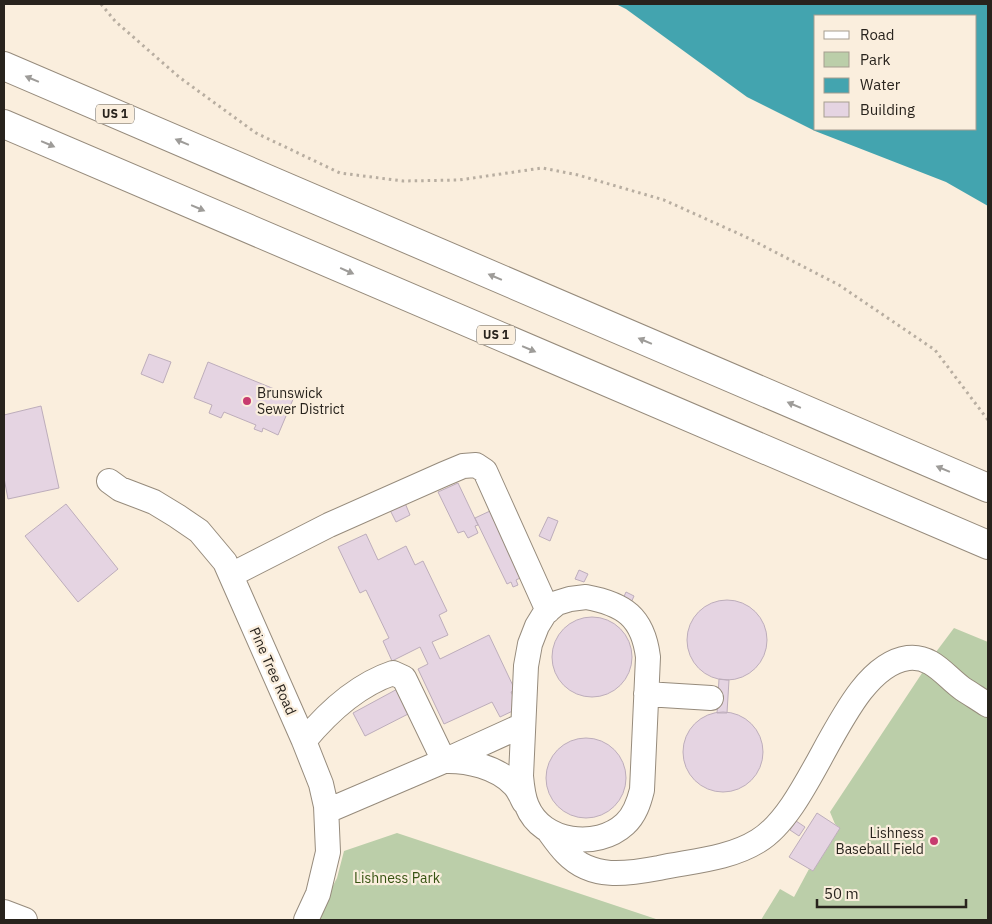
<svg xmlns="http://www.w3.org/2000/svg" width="992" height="924" font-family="'IBM Plex Sans',sans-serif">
	<rect width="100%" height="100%" fill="#faeedd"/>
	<path fill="#bbcea9" d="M954 628 988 642V920H761L780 889 794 897 809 869 813 871 840 828 835 824 830 812 936 652Z
		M397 833 659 920H315L337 878 344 851Z"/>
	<path fill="#43a4af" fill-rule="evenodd" d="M616 4H988V206L946 182 815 131 747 97 626 9ZM816 16H976V129H816Z"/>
	<path fill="#e5d4e2" stroke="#bdadbb" d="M149 354 171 362 163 383 141 374Z
		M208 362 294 397 278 435 263 428 262 432 254 429 256 425 224 412 221 418 209 413 212 405 194 398Z
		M41 406 59 488 8 499 4 478V415Z
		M458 483 478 525 475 526 478 533 468 538 464 531 458 533 438 492Z
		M405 503 410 515 396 522 390 510Z
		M66 504 118 569 78 602 25 536Z
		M490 511 522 577 516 580 518 585 513 587 511 582 507 584 475 518Z
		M548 517 558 521 550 541 539 536Z
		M366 534 378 560 406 546 415 565 423 561 447 611 439 615 448 635 432 642 440 659 489 635 515 690 511 692 519 708 500 717 492 702 444 724 418 669 428 664 420 647 392 661 383 641 389 638 366 590 360 593 338 547Z
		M579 570 588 574 584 582 575 579Z
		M626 592 634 596 630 605 622 601Z
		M687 640a40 40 0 1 1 80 0a40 40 0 1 1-80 0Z
		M552 657a40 40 0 1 1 80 0a40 40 0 1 1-80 0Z
		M719 679 729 680 727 713H717Z
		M401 687 414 711 365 736 353 713Z
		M683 752a40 40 0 1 1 80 0a40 40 0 1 1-80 0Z
		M546 778a40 40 0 1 1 80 0a40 40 0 1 1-80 0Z
		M817 813 840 828 813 871 789 857Z
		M796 821 805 827 799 836 790 830Z"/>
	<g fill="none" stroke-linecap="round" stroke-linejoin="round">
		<g stroke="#968b7c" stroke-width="26">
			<path id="minor" d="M109 481 120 489 154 502 177 516 199 531 225 562 304 741 321 784 326 806 328 852 318 894 306 920
				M231 575 329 525 444 474 463 466 476 465 485 471 548 611
				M586 597C624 604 643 617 648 657L642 790C639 802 635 815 625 824 597 850 542 843 527 806 523 797 522 787 521 776L526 666 530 644 537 626 545 613 557 603 570 599Z
				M646 694 711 698
				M304 741C328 712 357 685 393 673L404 678 444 761 523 725
				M327 811 444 761C467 760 497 767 514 785 518 789 521 796 524 802
				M550 833C555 840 560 847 566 853 592 880 627 874 659 868 692 861 729 859 758 841 815 807 843 667 908 658 932 655 945 676 963 689 971 694 980 700 988 705
				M4 912 25 920"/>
		</g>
		<g stroke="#968b7c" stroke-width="30">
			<path id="highway" d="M4 66 988 488
				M4 124 988 545"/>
		</g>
		<path stroke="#b8aea1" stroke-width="3" stroke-dasharray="2.5 4" stroke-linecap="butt" d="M101 4 115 21 179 77 256 133 340 173 403 181 459 180 542 168 578 175 664 200 746 237 839 285 935 350 988 420"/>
		<use href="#minor" stroke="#fff" stroke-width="24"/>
		<use href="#highway" stroke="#fff" stroke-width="28"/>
	</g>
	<defs><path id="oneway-solid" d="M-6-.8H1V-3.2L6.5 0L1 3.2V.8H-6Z" transform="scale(1.25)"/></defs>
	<g fill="#9e9c99">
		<use href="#oneway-solid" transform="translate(32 79) rotate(-157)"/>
		<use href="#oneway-solid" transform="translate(182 142) rotate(-157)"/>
		<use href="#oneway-solid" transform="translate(48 144) rotate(23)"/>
		<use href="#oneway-solid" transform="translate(198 208) rotate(23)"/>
		<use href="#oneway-solid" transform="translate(347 271) rotate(24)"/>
		<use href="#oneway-solid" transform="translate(495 277) rotate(-157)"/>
		<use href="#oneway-solid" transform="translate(645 341) rotate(-157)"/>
		<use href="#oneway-solid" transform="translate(529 349) rotate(23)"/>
		<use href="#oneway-solid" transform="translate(794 405) rotate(-157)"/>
		<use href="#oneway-solid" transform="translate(943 469) rotate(-157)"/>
	</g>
	<g fill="#c73b6f" stroke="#faeedd" stroke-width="2">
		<circle cx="247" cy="401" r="5"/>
		<circle cx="934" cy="841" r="5"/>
	</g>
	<g text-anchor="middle" stroke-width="4.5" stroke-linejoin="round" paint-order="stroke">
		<g fill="#faeedd" stroke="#676057" stroke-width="1">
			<rect x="96" y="104.5" width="38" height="19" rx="4"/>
			<rect x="477" y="325.5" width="38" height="19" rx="4"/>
		</g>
		<g font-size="12" font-weight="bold" fill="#28231d">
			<text x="115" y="118">US 1</text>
			<text x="496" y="339">US 1</text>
		</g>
		<g font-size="14" fill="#28231d" stroke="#faeedd" text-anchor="start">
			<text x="257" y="398">Brunswick<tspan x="257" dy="16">Sewer District</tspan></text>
			<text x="924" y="838" text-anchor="end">Lishness<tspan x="924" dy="16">Baseball Field</tspan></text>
		</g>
		<g font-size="14" fill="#28231d" stroke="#faeedd">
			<text transform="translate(273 671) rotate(66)" y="5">Pine Tree Road</text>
		</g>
		<g font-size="14" fill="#365211" stroke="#faeedd">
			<text x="397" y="883">Lishness Park</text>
		</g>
	</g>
	<rect width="992" height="924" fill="none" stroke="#28231d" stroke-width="10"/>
	<rect x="814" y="15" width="162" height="115" fill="#faeedd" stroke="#a69d90"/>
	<rect x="824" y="31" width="25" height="8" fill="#ffffff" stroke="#a69d90"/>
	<text x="860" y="40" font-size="15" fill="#28231d">Road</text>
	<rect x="824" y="52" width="25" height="15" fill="#bbcea9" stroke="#a69d90"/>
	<text x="860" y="65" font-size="15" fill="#28231d">Park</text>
	<rect x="824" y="78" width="25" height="15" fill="#43a4af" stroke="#a69d90"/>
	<text x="860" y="90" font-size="15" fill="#28231d">Water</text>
	<rect x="824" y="102" width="25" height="15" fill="#e5d4e2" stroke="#a69d90"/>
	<text x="860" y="115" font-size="15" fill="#28231d">Building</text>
	<path d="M817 899v8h149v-8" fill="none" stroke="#28231d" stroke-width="2.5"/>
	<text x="824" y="899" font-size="15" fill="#28231d" stroke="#faeedd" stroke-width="4" paint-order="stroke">50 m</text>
</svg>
